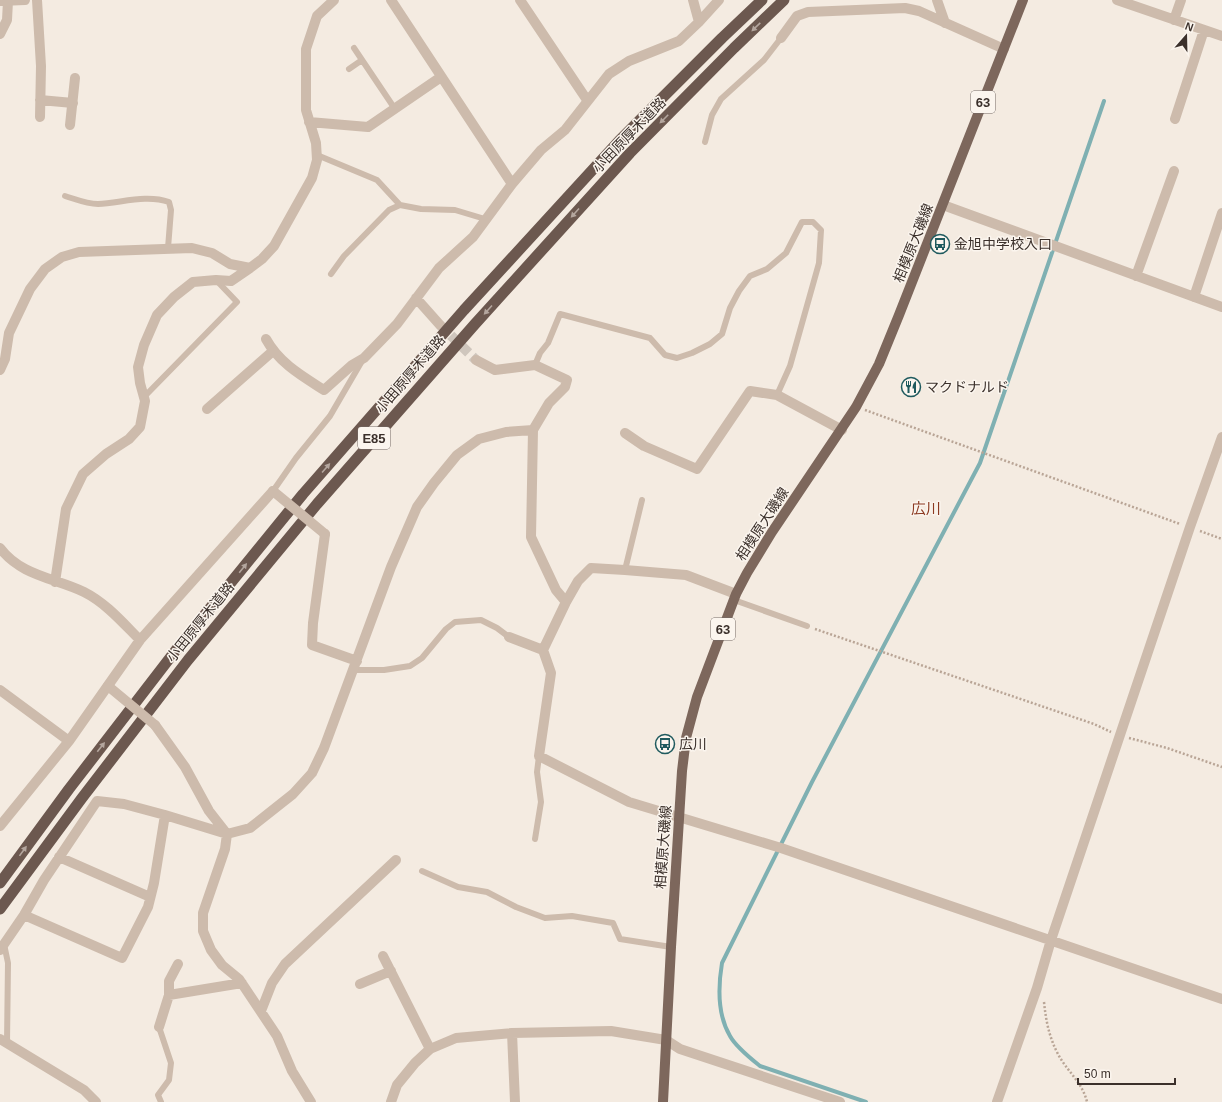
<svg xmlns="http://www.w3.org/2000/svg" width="1222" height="1102" font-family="Helvetica,'Noto Sans JP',sans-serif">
	<rect width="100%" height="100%" fill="#f4ebe1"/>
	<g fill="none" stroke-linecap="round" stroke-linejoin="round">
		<path stroke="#7fb0b2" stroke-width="4" d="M866 1102 760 1066C750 1058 736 1047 730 1036 717 1014 718 987 722 963L812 782 980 463 1104 101"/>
		<path stroke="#cfc6bd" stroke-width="10" stroke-dasharray="10 5" stroke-linecap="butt" d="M440 325 476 360"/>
		<path stroke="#b9a596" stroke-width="2.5" stroke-dasharray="2 2" stroke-linecap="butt" d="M865 410 1180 524
			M1200 531 1222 539
			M815 629 1094 724 1111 732
			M1129 738 1167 748 1222 767
			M1044 1002C1046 1021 1049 1037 1058 1054 1066 1070 1083 1083 1087 1102"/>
		<path stroke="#cdbbac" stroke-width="6" d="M354 48 395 109
			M349 69 362 60
			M705 142 712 115 721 99 764 60 781 38
			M317 155 377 180 400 205
			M65 196C75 199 87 204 98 204 121 203 146 194 169 202L171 210 168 248
			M331 274 344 256 389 210 400 205 421 209 455 210 485 219
			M535 365 540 353 548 343 560 314 650 338 665 355 677 358 692 353 710 344 722 334 730 308 739 291 750 276 767 269 786 253 802 222H813L821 230 819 263 790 366 777 395
			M144 397 237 302 216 280
			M273 491 296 458 330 416 362 361
			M625 570 642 500
			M734 600 807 626
			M353 670H384L410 666 422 658 446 629 455 622 481 620 497 628 509 637
			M535 839 541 802 537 772 539 756
			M422 871 458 887 487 892 516 907 545 918 572 916 613 923 620 939 671 947
			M4 944 8 963 7 1043
			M159 1027 171 1063 169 1080 158 1095 161 1102"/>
		<path stroke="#cdbbac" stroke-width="10" d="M37 0 41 66 40 117
			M391 0 512 184
			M520 0 587 100
			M693 0 699 22
			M937 0 945 23
			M1117 0 1222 36
			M0 1 25 0
			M1174 20 1181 0
			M0 34 7 20 8 1 10 0
			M781 38 797 16 808 12 905 8 919 11 1004 49
			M40 100 73 103
			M1175 119 1204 30
			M309 122 368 127 441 77
			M70 125 75 78
			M943 205 1222 307
			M1136 276 1174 171
			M1194 297 1222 213
			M416 298 440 325
			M266 339C279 363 302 376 324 390L352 365 364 358 397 324 439 268 473 237 512 184 541 150 565 130 609 74 629 61 679 41 699 22 719 0
			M476 360 495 370 535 365 567 380 565 387 549 403 533 430 531 537 556 590 566 602
			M0 370 5 359 9 333 30 289 45 269 62 257 79 252 192 248 212 253 230 264 250 268 262 259 274 246 312 178 317 160 316 143 306 110V49L317 16 334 0
			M207 409 273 351
			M625 433 644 446 697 469 750 391 777 395 842 430
			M325 534 313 623 312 645 357 661
			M0 548C21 576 55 578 84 592 106 603 123 623 140 640
			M55 582 66 509 83 474 106 454 129 439 140 427 145 401 140 383 138 367 144 345 157 315 174 297 193 282 216 280 231 281 250 268
			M736 594 686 575 625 570 591 568 578 581 566 602 543 650 551 673 539 756 629 802 781 848 1222 999
			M509 637 543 650
			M0 690 69 741
			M155 725 185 767 209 811 227 834 225 849 203 913V931L211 950 222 965 239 979 277 1036 292 1071 311 1102
			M0 826 69 741 140 640 273 491
			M59 857 150 897
			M24 915 122 958 148 907 154 883 165 815
			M0 950 24 915 44 880 97 801 124 804 165 815 227 834 250 828 293 794 312 773 324 748 391 567 417 507 434 483 457 455 479 439 506 432 533 430
			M383 956 430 1049
			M360 984 391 971
			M169 995V981L178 964
			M261 1011 272 983 285 964 396 860
			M159 1027 169 995 242 983
			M512 1033 515 1102
			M0 1039 84 1090 96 1102
			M391 1102 397 1085 415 1063 430 1049 456 1038 512 1033 611 1031 666 1040 680 1049 840 1102
			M997 1102 1037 988 1051 940 1190 527 1222 437"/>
		<path stroke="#7d675c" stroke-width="10" d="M663 1102 671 947 682 771 686 738 697 697 736 594 747 573 772 532 856 407 879 364 899 315 1023 0"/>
		<path stroke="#6c584f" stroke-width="11" d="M0 883 69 789 176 650 303 494 464 310 619 141 722 38 762 0
			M0 909 82 798 188 660 317 504 475 324 630 153 734 48 784 0"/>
		<path stroke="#cdbbac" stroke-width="10" d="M273 491 325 534
			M108 686 155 725"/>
	</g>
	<defs><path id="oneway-solid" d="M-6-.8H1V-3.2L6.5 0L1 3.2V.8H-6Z"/></defs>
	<g fill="#b4a69e">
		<use href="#oneway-solid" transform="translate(756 27) rotate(136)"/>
		<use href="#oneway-solid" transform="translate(664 119) rotate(135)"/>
		<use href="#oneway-solid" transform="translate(575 213) rotate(132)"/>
		<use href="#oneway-solid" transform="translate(488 310) rotate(132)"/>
		<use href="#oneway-solid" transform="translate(326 468) rotate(-49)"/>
		<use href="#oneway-solid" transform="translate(243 568) rotate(-51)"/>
		<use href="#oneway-solid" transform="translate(101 747) rotate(-52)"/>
		<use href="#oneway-solid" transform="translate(23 851) rotate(-54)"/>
	</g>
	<defs>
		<g id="bus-ring" transform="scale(1)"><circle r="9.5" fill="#fbf5ee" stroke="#1f5a5e" stroke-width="1.5"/><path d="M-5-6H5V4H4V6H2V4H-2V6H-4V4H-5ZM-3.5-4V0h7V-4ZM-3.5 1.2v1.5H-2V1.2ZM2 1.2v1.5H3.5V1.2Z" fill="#1f5a5e"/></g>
		<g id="restaurant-ring" transform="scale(1)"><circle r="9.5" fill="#fbf5ee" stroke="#1f5a5e" stroke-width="1.5"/><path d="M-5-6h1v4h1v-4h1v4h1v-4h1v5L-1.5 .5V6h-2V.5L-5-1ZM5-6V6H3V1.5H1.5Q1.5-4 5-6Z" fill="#1f5a5e"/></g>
	</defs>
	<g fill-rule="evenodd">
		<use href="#bus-ring" x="940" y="244"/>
		<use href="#restaurant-ring" x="911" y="387"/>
		<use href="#bus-ring" x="665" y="744"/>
	</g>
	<g text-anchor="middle" stroke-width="3" stroke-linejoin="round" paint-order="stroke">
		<g fill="#fbf5ee" stroke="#756b66" stroke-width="1">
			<rect x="971" y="91" width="24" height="22" rx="3"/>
			<rect x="358" y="427" width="32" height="22" rx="3"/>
			<rect x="711" y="618" width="24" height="22" rx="3"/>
		</g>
		<g font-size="13" font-weight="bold" fill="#3b302b">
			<text x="983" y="107">63</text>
			<text x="374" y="443">E85</text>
			<text x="723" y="634">63</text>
		</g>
		<g font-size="14" fill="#3b302b" stroke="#fbf5ee">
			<text transform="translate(629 135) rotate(-46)" y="5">小田原厚木道路</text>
			<text transform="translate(913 243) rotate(-68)" y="5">相模原大磯線</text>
			<text transform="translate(410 374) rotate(-49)" y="5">小田原厚木道路</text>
			<text transform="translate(762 524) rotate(-57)" y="5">相模原大磯線</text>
			<text transform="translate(200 622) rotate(-51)" y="5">小田原厚木道路</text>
			<text transform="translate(663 847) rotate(-86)" y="5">相模原大磯線</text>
		</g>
		<g font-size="14" fill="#3b302b" stroke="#fbf5ee" text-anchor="start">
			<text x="954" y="249">金旭中学校入口</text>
			<text x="925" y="392">マクドナルド</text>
			<text x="679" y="749">広川</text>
		</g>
		<g font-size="15" fill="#8c3b22" stroke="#fbf5ee">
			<text x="926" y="514">広川</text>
		</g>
	</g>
	<g transform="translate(1186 36) rotate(20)" stroke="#fbf5ee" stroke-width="3" paint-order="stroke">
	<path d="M0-3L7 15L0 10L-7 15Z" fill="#3b302b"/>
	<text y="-6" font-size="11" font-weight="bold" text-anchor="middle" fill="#3b302b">N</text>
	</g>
	<path d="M1078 1078v6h97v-6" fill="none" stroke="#3b302b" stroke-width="2"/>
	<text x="1084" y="1078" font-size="12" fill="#3b302b" stroke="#fbf5ee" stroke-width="3" paint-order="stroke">50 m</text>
</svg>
